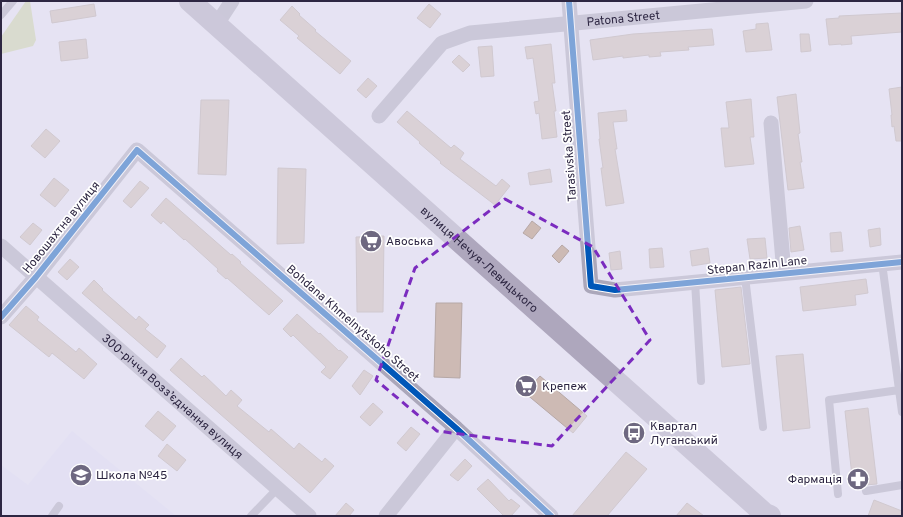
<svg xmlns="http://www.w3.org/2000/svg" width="903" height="517" font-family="Overpass,sans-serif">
	<rect width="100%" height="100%" fill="#e6e3f3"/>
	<path fill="#e0dbf4" d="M72 431 176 516H1V465L28 485Z"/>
	<path fill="#cad0a4" d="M26 1H30L36 40 33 46 1 54V37Z"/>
	<path fill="#cdbab4" stroke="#b6a8a6" d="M94 4 96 16 52 23 50 11Z
		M429 4 441 14 430 28 417 18Z
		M292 6 300 14 299 15 316 30 315 31 351 61 340 74 297 38 299 36 280 20Z
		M902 13V32L851 36 852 44 841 45V44L829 45 826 19 839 18V16Z
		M768 23 772 50 746 52 743 31 756 29V24Z
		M712 29 714 45 688 47 689 50 660 52 661 56 649 57V55L623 58V56L593 60 590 40 633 34Z
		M800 34H809L811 51 801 52Z
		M86 39 88 58 61 61 59 42Z
		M551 44 555 83H552L556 111H554L557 137 542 139 539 113 536 114 534 102 539 101 533 58 527 59 525 47Z
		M492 46 494 76 481 77 478 47Z
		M459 55 470 65 463 72 452 62Z
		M368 78 377 86 366 98 357 90Z
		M902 87V141H896L894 126 892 127 891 115H892L889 89Z
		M796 94 800 133 798 134 802 162H800L804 188 788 190 777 97Z
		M751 99 754 137H750L754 164 725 167 721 128H729L726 102Z
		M201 100H229L226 175 198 174Z
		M626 110 627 121 613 122 617 149H615L624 203 606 206 601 168H603L599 139H600L598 113Z
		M407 111 451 148 454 145 464 153 460 159 496 186 502 179 510 186 495 205 440 163 441 162 419 143 420 142 397 122Z
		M46 129 60 141 45 158 31 146Z
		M278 168 306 169 304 243 277 244Z
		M550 169 552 182 530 185 528 173Z
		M54 178 69 190 55 207 40 195Z
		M140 181 149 188 131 208 123 201Z
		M166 198 231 255 232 254 241 262 240 263 283 301 269 315 227 278 226 279 217 271 218 269 185 239 184 240 163 221 161 224 151 215Z
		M532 221 541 228 532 239 523 233Z
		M33 223 42 230 30 245 20 237Z
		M800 226 804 250 791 252 789 228Z
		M880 228 881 245 870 247 868 230Z
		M841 232 843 251 831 252 830 233Z
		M384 236 383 312H357L356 237Z
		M765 238 767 258 750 259 747 239Z
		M562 245 569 251 559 263 552 256Z
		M662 248 664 267 650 268 649 249Z
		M708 248 710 263 692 266 690 251Z
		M620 251 622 269 611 270 609 253Z
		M70 259 79 267 67 280 58 272Z
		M866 279 868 293 855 295 856 305 803 311 800 287Z
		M94 280 103 289 102 290 136 320 139 316 149 325 145 329 166 346 157 358 82 293Z
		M741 287 750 364 722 367 715 290Z
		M436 303H462L460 378 434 377Z
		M26 306 39 317 37 320 76 352 79 348 97 364 84 379 52 353 49 357 9 325Z
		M297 314 319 334 320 333 339 351 340 350 348 357 330 379 321 372 326 367 293 335 291 337 283 329Z
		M803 354 810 428 783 431 776 356Z
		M181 358 202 377 204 375 226 396 231 390 242 400 237 406 269 432 271 429 294 449 299 443 322 462 325 458 334 466 310 493 170 370Z
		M364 370 373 376 360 395 352 386Z
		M540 376 587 416 573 433 525 393Z
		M373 403 383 412 370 426 360 417Z
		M868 408 877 484 853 486 845 411Z
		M158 411 176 426 163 441 145 426Z
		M411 427 420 434 406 451 397 443Z
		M167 444 186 460 177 471 158 456Z
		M626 452 647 469 607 516H572Z
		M465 459 472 466 458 481 450 475Z
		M488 479 509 501 511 499 520 506 511 516H504L477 489Z
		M874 500 902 511V516H868Z
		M346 503 354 510 349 516H335Z
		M687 503 704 516H676Z"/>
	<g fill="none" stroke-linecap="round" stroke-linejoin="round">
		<path stroke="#aba7ba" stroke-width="8" d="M1 15 13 1
			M882 263 902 412
			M745 277 763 427
			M695 282 701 381
			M866 491 902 485
			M838 494 829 400 899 390
			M52 516 59 506
			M251 516 278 488"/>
		<g stroke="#aba7ba" stroke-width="15">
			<path d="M569 1 591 286 615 290 902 262"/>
			<path d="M217 24 232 1"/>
			<path id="s1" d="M379 116 442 43 470 33 806 1"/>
			<path d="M771 123 784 273"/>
			<path id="s2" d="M1 246 309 516"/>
			<path d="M1 317 36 277 137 150 456 428 551 516"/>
			<path d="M386 516 456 428"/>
		</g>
		<path stroke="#aea7bd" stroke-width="22" id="s3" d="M190 1 765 514 770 516"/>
		<g stroke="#fff" stroke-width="8">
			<path id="cycleway" d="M569 1 591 286 615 290 902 262
				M1 317 36 277 137 150 456 428 551 516"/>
		</g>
		<use href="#cycleway" stroke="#0057b8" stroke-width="6"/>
	</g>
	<path d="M0 0H903V517H0ZM505 199 593 247 650 340 552 446 437 431 376 380 415 268Z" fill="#e6e3f3" fill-opacity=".55" fill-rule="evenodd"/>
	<path fill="none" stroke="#7b2cbf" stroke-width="3" stroke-dasharray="8 5" stroke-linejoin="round" d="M505 199 593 247 650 340 552 446 437 431 376 380 415 268Z"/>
	<defs>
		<g id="supermarket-disc" transform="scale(1.15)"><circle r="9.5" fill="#6e6880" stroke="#fff"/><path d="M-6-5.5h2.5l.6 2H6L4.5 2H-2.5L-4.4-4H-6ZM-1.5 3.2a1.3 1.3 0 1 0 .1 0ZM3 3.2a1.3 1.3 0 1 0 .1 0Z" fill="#fff"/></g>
		<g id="bus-disc" transform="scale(1.15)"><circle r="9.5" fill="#6e6880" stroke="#fff"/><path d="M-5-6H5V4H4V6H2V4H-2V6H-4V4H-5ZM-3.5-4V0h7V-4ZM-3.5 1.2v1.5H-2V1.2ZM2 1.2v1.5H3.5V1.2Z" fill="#fff"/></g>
		<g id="school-disc" transform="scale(1.15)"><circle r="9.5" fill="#6e6880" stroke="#fff"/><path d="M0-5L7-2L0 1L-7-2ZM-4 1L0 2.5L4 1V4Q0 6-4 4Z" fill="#fff"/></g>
		<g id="pharmacy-disc" transform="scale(1.15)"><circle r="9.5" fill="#6e6880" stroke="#fff"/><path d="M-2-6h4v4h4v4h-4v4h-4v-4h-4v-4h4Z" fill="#fff"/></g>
	</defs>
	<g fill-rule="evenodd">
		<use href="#supermarket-disc" x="371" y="241"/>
		<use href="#supermarket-disc" x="526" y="386"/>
		<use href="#bus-disc" x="634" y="433"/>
		<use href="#school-disc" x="81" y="475"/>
		<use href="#pharmacy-disc" x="858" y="479"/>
	</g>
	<g text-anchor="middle" stroke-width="3.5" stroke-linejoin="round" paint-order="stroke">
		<g font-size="12" fill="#2d2642" stroke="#fff">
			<text dy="4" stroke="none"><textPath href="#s1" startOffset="280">Patona Street</textPath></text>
			<text transform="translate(569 156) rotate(-94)" y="4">Tarasivska Street</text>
			<text transform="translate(61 227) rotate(-51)" y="4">Новошахтна вулиця</text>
			<text dy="4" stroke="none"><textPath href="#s3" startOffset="388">вулиця Нечуя-Левицького</textPath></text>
			<text transform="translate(757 265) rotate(-6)" y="4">Stepan Razin Lane</text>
			<text transform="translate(353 323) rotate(41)" y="4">Bohdana Khmelnytskoho Street</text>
			<text dy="4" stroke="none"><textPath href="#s2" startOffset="228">300-річчя Возз’єднання вулиця</textPath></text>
		</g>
		<g font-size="12" fill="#2d2642" stroke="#fff" text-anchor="start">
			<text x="386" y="245">Авоська</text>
			<text x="542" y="390">Крепеж</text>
			<text x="650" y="430">Квартал<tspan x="650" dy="14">Луганський</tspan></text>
			<text x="96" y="479">Школа №45</text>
			<text x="842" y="483" text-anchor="end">Фармація</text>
		</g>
	</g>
	<rect width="903" height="517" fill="none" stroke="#2d2642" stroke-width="4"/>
</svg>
